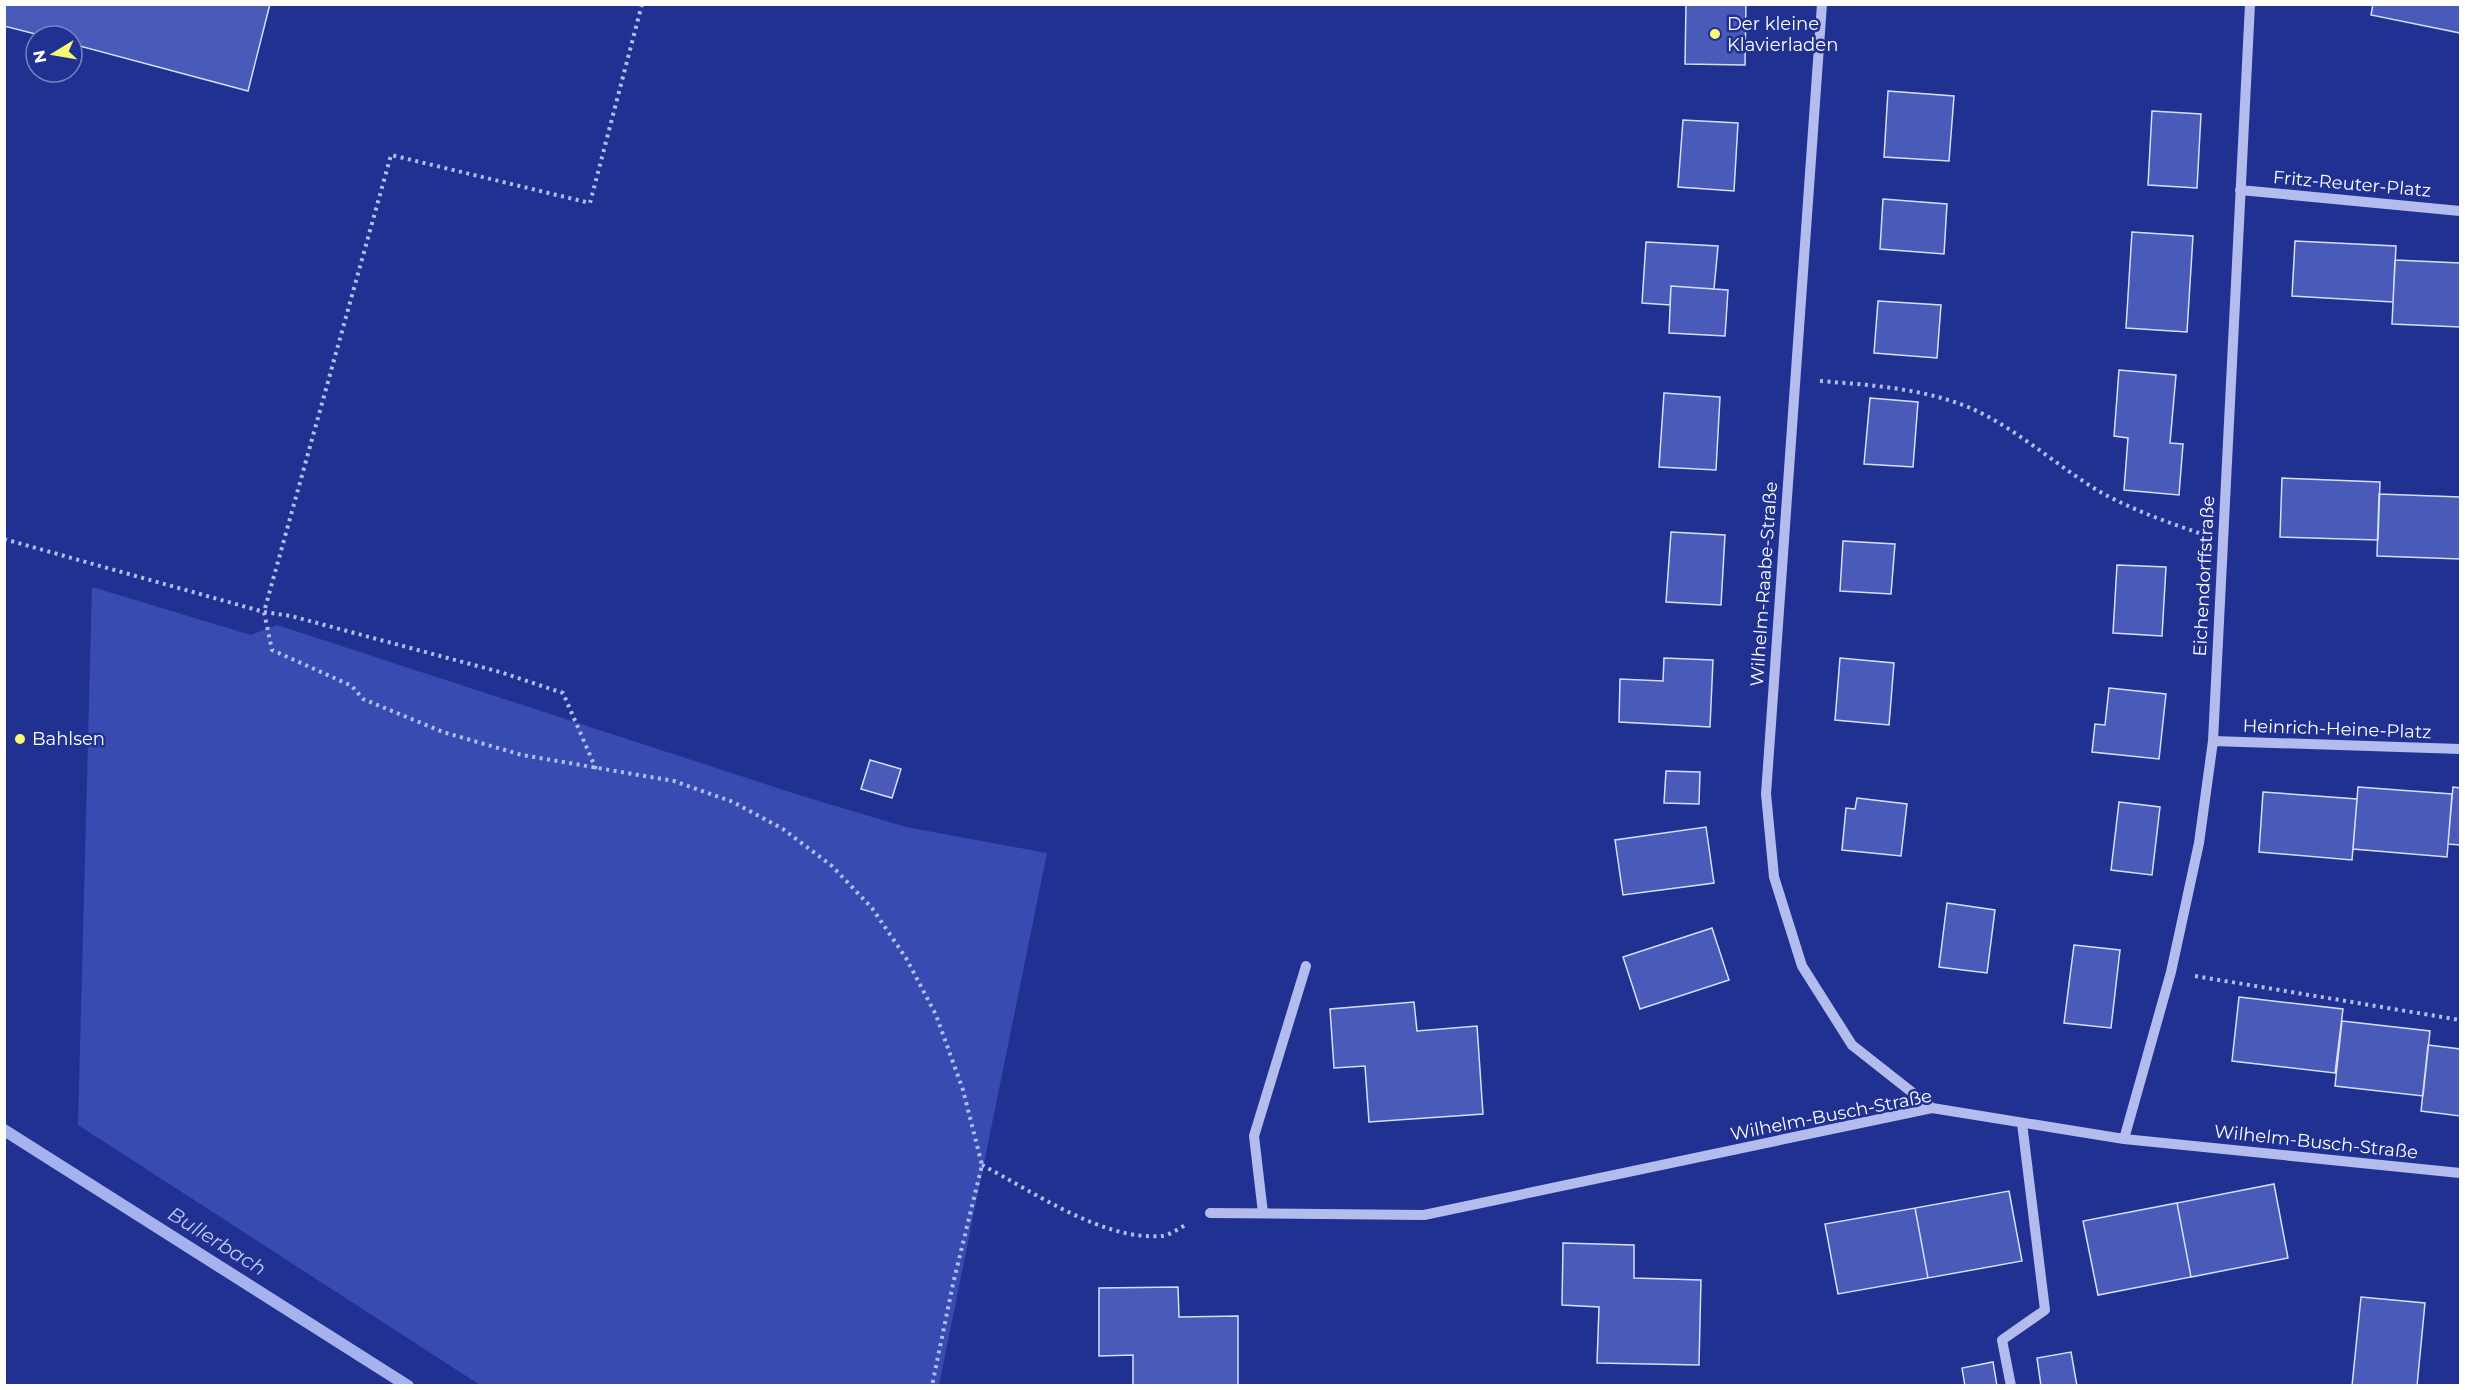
<svg xmlns="http://www.w3.org/2000/svg" width="2465" height="1390" font-family="Montserrat,sans-serif">
	<rect width="100%" height="100%" fill="#213192"/>
	<path fill="#384bb0" d="M92 587 251 635 277 625 802 796 906 827 1047 853 939 1385H480L78 1125Z"/>
	<g fill="none" stroke-linecap="round" stroke-linejoin="round">
		<path stroke="#a6b2ee" stroke-width="12" d="M4 1130 408 1386"/>
	</g>
	<path fill="#495ab9" stroke="#d8ddfa" stroke-width="1.5" d="M4 4H270L248 91 72 44V36H43L4 26Z
		M1686 4H1746L1745 65 1685 64Z
		M2373 4H2460V33L2371 15Z
		M1888 91 1954 96 1949 161 1884 157Z
		M2152 111 2201 114 2197 188 2148 185Z
		M1683 120 1738 123 1734 191 1678 187Z
		M1883 199 1947 204 1944 254 1880 249Z
		M2132 232 2193 236 2187 332 2126 328Z
		M2295 241 2396 246 2393 302 2292 296Z
		M1646 242 1718 246 1714 289 1671 286 1670 305 1642 303Z
		M2395 260 2460 263V327L2392 324Z
		M1671 286 1728 290 1725 336 1669 333Z
		M1878 301 1941 305 1937 358 1874 353Z
		M2119 370 2176 375 2170 443 2183 444 2179 495 2124 490 2128 438 2114 436Z
		M1664 393 1720 397 1716 470 1659 467Z
		M1870 398 1918 402 1913 467 1864 464Z
		M2282 478 2380 482 2378 540 2280 537Z
		M2379 494 2460 497V559L2377 556Z
		M1671 532 1725 535 1721 605 1666 602Z
		M1843 541 1895 544 1891 594 1840 591Z
		M2117 565 2166 567 2162 636 2113 633Z
		M1664 658 1713 660 1710 727 1619 722 1620 679 1663 681Z
		M1840 658 1894 663 1889 725 1835 720Z
		M2109 688 2166 694 2159 759 2092 752 2095 724 2105 725Z
		M870 760 901 769 892 798 861 789Z
		M1666 771 1700 772 1699 804 1664 803Z
		M2358 787 2452 794 2447 857 2353 849Z
		M2453 787 2460 788V845L2448 844Z
		M2263 792 2357 799 2352 860 2259 852Z
		M1857 798 1907 804 1901 856 1842 850 1846 808 1855 809Z
		M2119 802 2160 807 2152 875 2111 870Z
		M1706 827 1714 883 1623 895 1615 840Z
		M1947 903 1995 910 1987 973 1939 967Z
		M1712 928 1729 980 1640 1009 1623 957Z
		M2074 945 2120 950 2111 1028 2064 1023Z
		M2239 997 2343 1009 2335 1073 2232 1061Z
		M1414 1002 1417 1031 1477 1026 1483 1114 1369 1122 1365 1066 1334 1068 1330 1009Z
		M2342 1021 2430 1031 2423 1096 2335 1086Z
		M2428 1045 2460 1049V1116L2421 1111Z
		M2274 1184 2288 1258 2191 1277 2177 1203Z
		M2009 1191 2022 1261 1928 1278 1915 1208Z
		M2177 1203 2191 1277 2098 1295 2083 1221Z
		M1915 1208 1928 1278 1838 1294 1825 1224Z
		M1563 1243 1634 1245V1278L1701 1280 1699 1365 1597 1363 1599 1307 1562 1305Z
		M1178 1287 1179 1317 1238 1316V1386H1133V1355L1099 1356V1288Z
		M2361 1297 2425 1303 2417 1386H2352Z
		M2071 1352 2077 1386H2041L2037 1358Z
		M1993 1362 1997 1386H1965L1962 1368Z"/>
	<g fill="none" stroke-linecap="round" stroke-linejoin="round">
		<path stroke="#b3bced" stroke-width="4" stroke-dasharray="3 4.5" stroke-linecap="butt" d="M642 4 590 203 391 155 264 612 272 650 352 686 363 699 443 732 522 755 674 781 733 802 783 829 832 866 872 908 906 958 936 1015 963 1090 982 1165 953 1284 932 1386
			M1820 381C1870 385 1921 388 1968 407 2014 426 2059 468 2102 493 2133 510 2167 522 2199 533
			M4 539 264 612 291 616 500 672 563 693 596 769
			M2195 976 2460 1020
			M982 1165C1034 1192 1103 1241 1162 1236 1170 1235 1180 1228 1187 1224"/>
		<path stroke="#b3bced" stroke-width="10" d="M1822 4 1766 794 1774 877 1802 966 1852 1045 1932 1108
			M2240 190 2460 211
			M2213 741 2460 749
			M2124 1139 2171 972 2199 843 2213 741 2250 4
			M1210 1213 1424 1215 1932 1108 2124 1139 2460 1173
			M1263 1213 1254 1136 1306 966
			M2011 1386 2002 1340 2045 1310 2022 1123"/>
	</g>
	<g fill="#f9fa74" stroke="#213192" stroke-width="2">
		<circle cx="1715" cy="34" r="6"/>
		<circle cx="20" cy="739" r="6"/>
	</g>
	<g text-anchor="middle" stroke-width="5" stroke-linejoin="round" paint-order="stroke">
		<g font-size="18" fill="#fff" stroke="#213192" text-anchor="start">
			<text x="1727" y="30">Der kleine<tspan x="1727" dy="21">Klavierladen</tspan></text>
			<text x="32" y="745">Bahlsen</text>
		</g>
		<g font-size="18" fill="#fff" stroke="#213192">
			<text transform="translate(2352 184) rotate(5)" y="6">Fritz-Reuter-Platz</text>
			<text transform="translate(2204 576) rotate(-87)" y="6">Eichendorffstraße</text>
			<text transform="translate(1764 584) rotate(-86)" y="6">Wilhelm-Raabe-Straße</text>
			<text transform="translate(2337 729) rotate(2)" y="6">Heinrich-Heine-Platz</text>
			<text transform="translate(1831 1115) rotate(-11)" y="6">Wilhelm-Busch-Straße</text>
			<text transform="translate(2316 1142) rotate(6)" y="6">Wilhelm-Busch-Straße</text>
		</g>
		<g font-size="20" font-style="italic" fill="#bfc7f4" stroke="#213192">
			<text transform="translate(217 1241) rotate(32)" y="7">Bullerbach</text>
		</g>
	</g>
	<rect width="2465" height="1390" fill="none" stroke="#ffffff" stroke-width="12"/>
	<g transform="translate(54 54) rotate(259)"><circle r="28" fill="#213192" stroke="#7a83be" stroke-width="1.5"/>
	<path d="M0-4.5L10 22L0 15L-10 22Z" fill="#f9fa74"/>
	<text y="-9" font-size="16" font-weight="bold" text-anchor="middle" fill="#ffffff">N</text>
	</g>
</svg>
